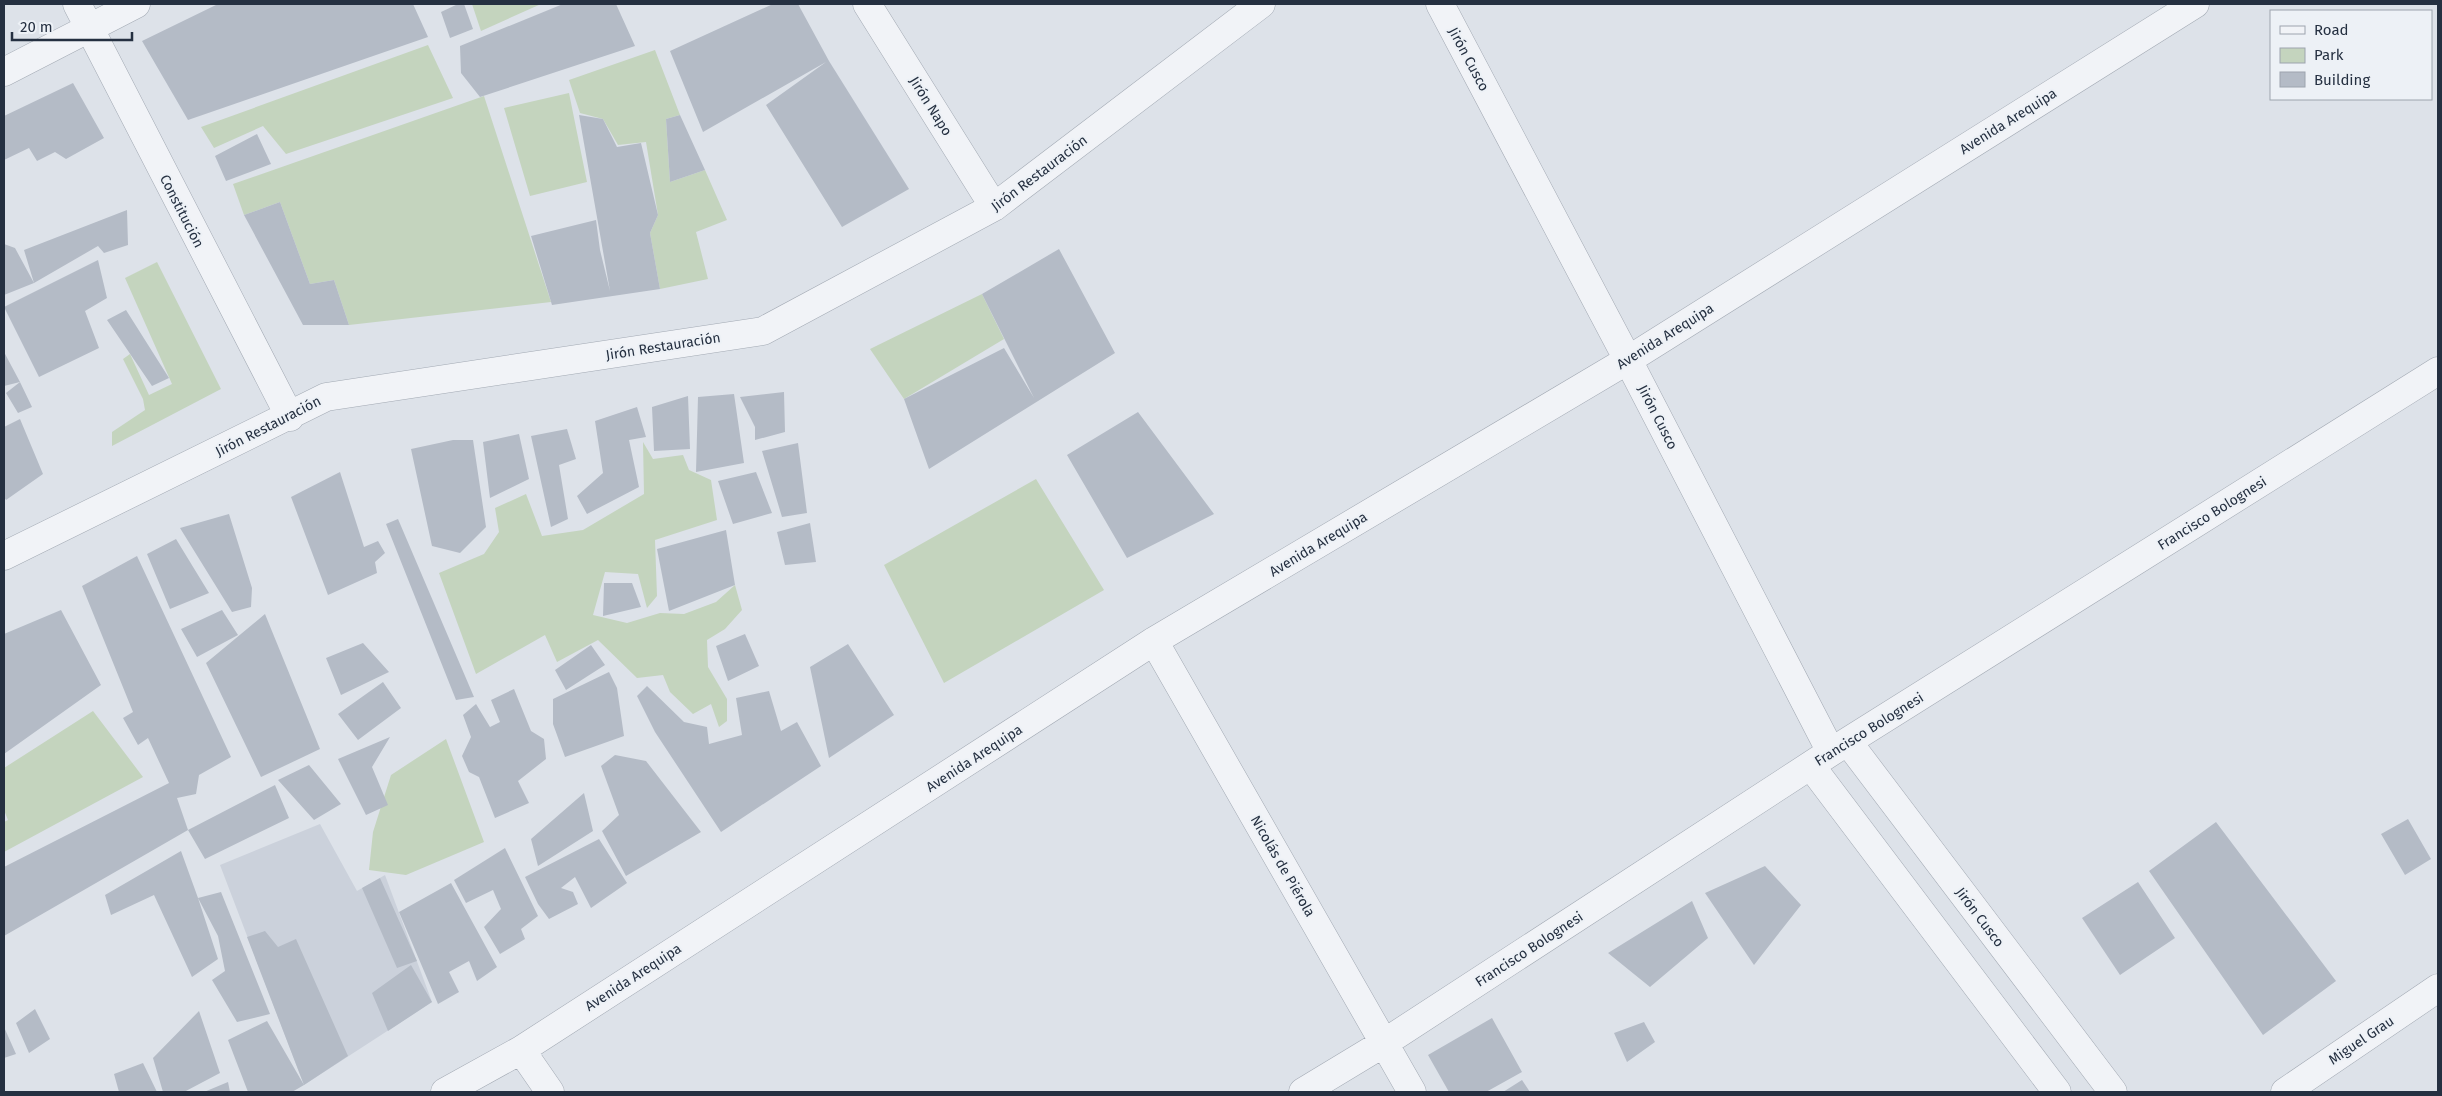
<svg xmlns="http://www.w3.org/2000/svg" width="2442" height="1096" font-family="'Fira Sans',sans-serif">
	<rect width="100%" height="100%" fill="#dde2e9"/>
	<path fill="#cbd1db" d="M320 824 357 891 385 875 432 1002 304 1085 220 865Z"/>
	<path fill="#c4d4be" d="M472 4H541L481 31Z
		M428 45 453 98 286 154 263 126 214 148 201 127Z
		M655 50 680 115 666 119 670 182 705 170 727 220 696 232 708 279 660 289 650 233 658 215 646 142 618 145 603 119 580 113 569 80Z
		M569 93 587 182 530 196 504 108Z
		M484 96 551 302 349 325 334 280 310 284 280 202 244 215 233 184Z
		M157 262 221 389 112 446V432L145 410 143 399 123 359 130 354 149 395 172 384 125 278Z
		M982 294 1004 339 904 399 870 349Z
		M643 442 653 459 683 455 689 470 711 480 717 520 655 540 657 596 647 608 638 574 605 572 593 615 627 623 660 613 684 614 716 602 735 585 742 610 725 629 707 640 708 667 727 699V721L719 727 711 704 693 714 670 692 663 675 637 678 598 640 557 662 545 635 476 674 439 573 484 554 499 532 495 508 526 494 542 536 583 530 644 494Z
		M1036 479 1104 590 944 683 884 565Z
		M93 711 143 777 4 852V822L8 820 4 810V768Z
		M446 739 484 842 406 875 369 870 373 832 391 775Z"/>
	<path fill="#b4bbc6" d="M218 4H413L428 37 188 120 142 41Z
		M458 4H464L473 29 450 38 441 12Z
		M563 4H616L635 46 480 97 461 73 460 46Z
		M773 4H798L829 61 909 189 842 227 766 105 826 62 703 132 670 51Z
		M73 83 104 138 66 159 55 152 37 161 29 148 4 160V116Z
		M579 115 603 119 617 147 641 143 658 215 650 233 660 289 552 305 531 236 596 220 600 250 610 291Z
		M680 115 705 170 670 182 666 119Z
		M257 134 271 164 226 181 215 156Z
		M280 202 310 284 334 280 349 325H303L244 215Z
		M127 210 128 245 104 253 98 246 34 283 4 295V244L15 248 34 283 24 250Z
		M1059 249 1115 353 929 469 904 399 1004 348 1034 398 982 294Z
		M98 260 107 298 85 311 99 348 39 377 4 307Z
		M126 310 169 378 152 386 107 320Z
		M4 352 20 382 4 386Z
		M20 382 32 407 18 413 6 393Z
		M784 392 785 432 755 440V427L740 397Z
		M734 394 744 463 696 472 698 397Z
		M688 396 690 449 654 451 652 407Z
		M637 407 646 437 629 440 639 487 587 514 577 496 603 473 595 421Z
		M1138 412 1214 514 1127 558 1067 455Z
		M20 419 43 474 6 500 4 497V427Z
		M567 429 576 459 559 465 568 519 551 527 531 436Z
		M519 434 529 479 490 498 483 442Z
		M453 440H473L486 527 460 553 432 546 411 449Z
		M798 443 807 513 782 517 762 451Z
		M340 472 364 547 378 541 385 553 375 562 377 573 328 595 291 497Z
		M756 472 772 513 733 524 718 481Z
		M229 514 252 588 251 607 232 612 180 528Z
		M398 519 474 697 456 700 386 524Z
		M810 523 816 562 785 565 777 532Z
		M726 530 735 585 669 611 657 549Z
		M176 539 209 593 170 609 147 554Z
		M137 556 231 757 199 775 196 794 177 798 188 830 4 936V867L169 783 148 738 138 745 123 718 133 712 82 586Z
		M604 583H632L641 607 603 616Z
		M61 610 101 685 4 754V634Z
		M222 610 238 635 197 657 181 629Z
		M265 614 320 749 261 777 206 663Z
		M745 634 759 666 728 681 716 646Z
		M363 643 389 672 341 695 326 658Z
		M848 644 894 715 829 758 810 667Z
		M591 645 605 665 566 690 555 670Z
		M609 672 617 688 624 736 565 757 553 724V699Z
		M383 682 401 708 358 740 338 714Z
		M647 686 684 722 707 727 709 744 742 735 736 698 769 691 781 731 797 722 821 766 721 832 655 732 637 696Z
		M514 689 531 731 544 739 546 759 518 781 529 803 495 818 479 777 469 772 462 756 471 737 463 715 476 704 490 727 500 722 491 700Z
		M390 737 372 767 388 805 366 815 338 759Z
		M615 755 646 761 701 832 626 876 602 831 619 815 601 766Z
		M309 765 341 804 314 820 278 780Z
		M275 785 289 818 205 859 188 830Z
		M584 793 593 831 538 866 531 839Z
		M2408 819 2431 859 2405 875 2381 834Z
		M2216 822 2336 981 2263 1035 2149 871Z
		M599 839 627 883 591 908 575 877 561 888 573 892 578 904 549 919 538 904 525 877Z
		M505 848 538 916 521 929 525 939 500 954 484 927 501 909 493 890 466 903 454 880Z
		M181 851 198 898 221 892 270 1014 237 1022 212 980 225 971 218 936 198 898 218 959 192 977 154 895 111 915 105 895Z
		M1765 866 1801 905 1754 965 1705 893Z
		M380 878 417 961 397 968 362 888Z
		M2138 882 2175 938 2120 975 2082 918Z
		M451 883 497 967 477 981 469 961 449 972 459 992 438 1004 399 912Z
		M1692 901 1708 938 1650 987 1608 953Z
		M265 931 278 947 296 939 348 1056 304 1085 292 1092H248L228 1040 267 1021 304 1085 247 937Z
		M411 965 432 1002 388 1031 372 993Z
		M35 1009 50 1039 29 1053 16 1023Z
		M199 1011 220 1073 184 1092H163L153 1058Z
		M1492 1018 1522 1072 1486 1092H1449L1428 1055Z
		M1644 1022 1655 1042 1627 1062 1614 1033Z
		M4 1027 16 1054 4 1058Z
		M143 1063 157 1092H119L114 1074Z
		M1522 1080 1530 1092H1503Z
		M228 1082 230 1092H204Z"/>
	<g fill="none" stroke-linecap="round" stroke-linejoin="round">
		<g stroke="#a2a9b3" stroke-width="29">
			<path id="minor" d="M77 4 290 417
				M867 4 994 207
				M1440 4 1628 360 1831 752
				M4 72 136 4
				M4 556 326 397 763 331 994 207 1261 4
				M1154 641 1412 1092
				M1848 742 2113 1092
				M1811 766 2057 1092
				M521 1050 550 1092
				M445 1092 521 1050 1154 641 1628 360 2195 4
				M1303 1092 1384 1043 1831 752 2438 371"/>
		</g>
		<g stroke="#a2a9b3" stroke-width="29">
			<path id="tertiary" d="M2285 1092 2438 988"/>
		</g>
		<use href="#minor" stroke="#f1f3f7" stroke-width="28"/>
		<use href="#tertiary" stroke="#f1f3f7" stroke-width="28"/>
	</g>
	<g text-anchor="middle" stroke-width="4" stroke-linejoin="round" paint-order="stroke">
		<g font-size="14" fill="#253041" stroke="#edf1f6">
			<text transform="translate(1469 59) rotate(62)" y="5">Jirón Cusco</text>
			<text transform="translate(931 106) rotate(58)" y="5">Jirón Napo</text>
			<text transform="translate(2008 121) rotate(-32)" y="5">Avenida Arequipa</text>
			<text transform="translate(1039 173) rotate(-37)" y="5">Jirón Restauración</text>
			<text transform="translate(182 211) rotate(63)" y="5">Constitución</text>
			<text transform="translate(1665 336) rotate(-32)" y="5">Avenida Arequipa</text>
			<text transform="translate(663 346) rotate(-9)" y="5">Jirón Restauración</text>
			<text transform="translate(1658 417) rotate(63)" y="5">Jirón Cusco</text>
			<text transform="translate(268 426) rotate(-27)" y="5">Jirón Restauración</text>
			<text transform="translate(2212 513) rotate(-32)" y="5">Francisco Bolognesi</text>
			<text transform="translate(1318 544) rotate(-31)" y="5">Avenida Arequipa</text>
			<text transform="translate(1869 729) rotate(-32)" y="5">Francisco Bolognesi</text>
			<text transform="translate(974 758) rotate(-33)" y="5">Avenida Arequipa</text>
			<text transform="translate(1283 866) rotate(60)" y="5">Nicolás de Piérola</text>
			<text transform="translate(1980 917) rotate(53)" y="5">Jirón Cusco</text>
			<text transform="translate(1529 949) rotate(-33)" y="5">Francisco Bolognesi</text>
			<text transform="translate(633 977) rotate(-33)" y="5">Avenida Arequipa</text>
			<text transform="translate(2361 1040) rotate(-34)" y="5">Miguel Grau</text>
		</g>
	</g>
	<rect width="2442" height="1096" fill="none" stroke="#253041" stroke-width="10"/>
	<rect x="2270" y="10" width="162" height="90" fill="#edf1f6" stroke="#9da4ae"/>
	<rect x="2280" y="26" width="25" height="8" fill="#f1f3f7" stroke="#9da4ae"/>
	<text x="2314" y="35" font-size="15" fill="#253041">Road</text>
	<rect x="2280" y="48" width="25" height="15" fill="#c4d4be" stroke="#9da4ae"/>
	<text x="2314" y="60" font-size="15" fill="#253041">Park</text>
	<rect x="2280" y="72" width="25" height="15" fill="#b4bbc6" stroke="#9da4ae"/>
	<text x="2314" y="85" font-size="15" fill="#253041">Building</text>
	<path d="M12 32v8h120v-8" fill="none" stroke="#253041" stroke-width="2.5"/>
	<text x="20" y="32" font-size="15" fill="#253041" stroke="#edf1f6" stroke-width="4" paint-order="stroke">20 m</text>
</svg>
